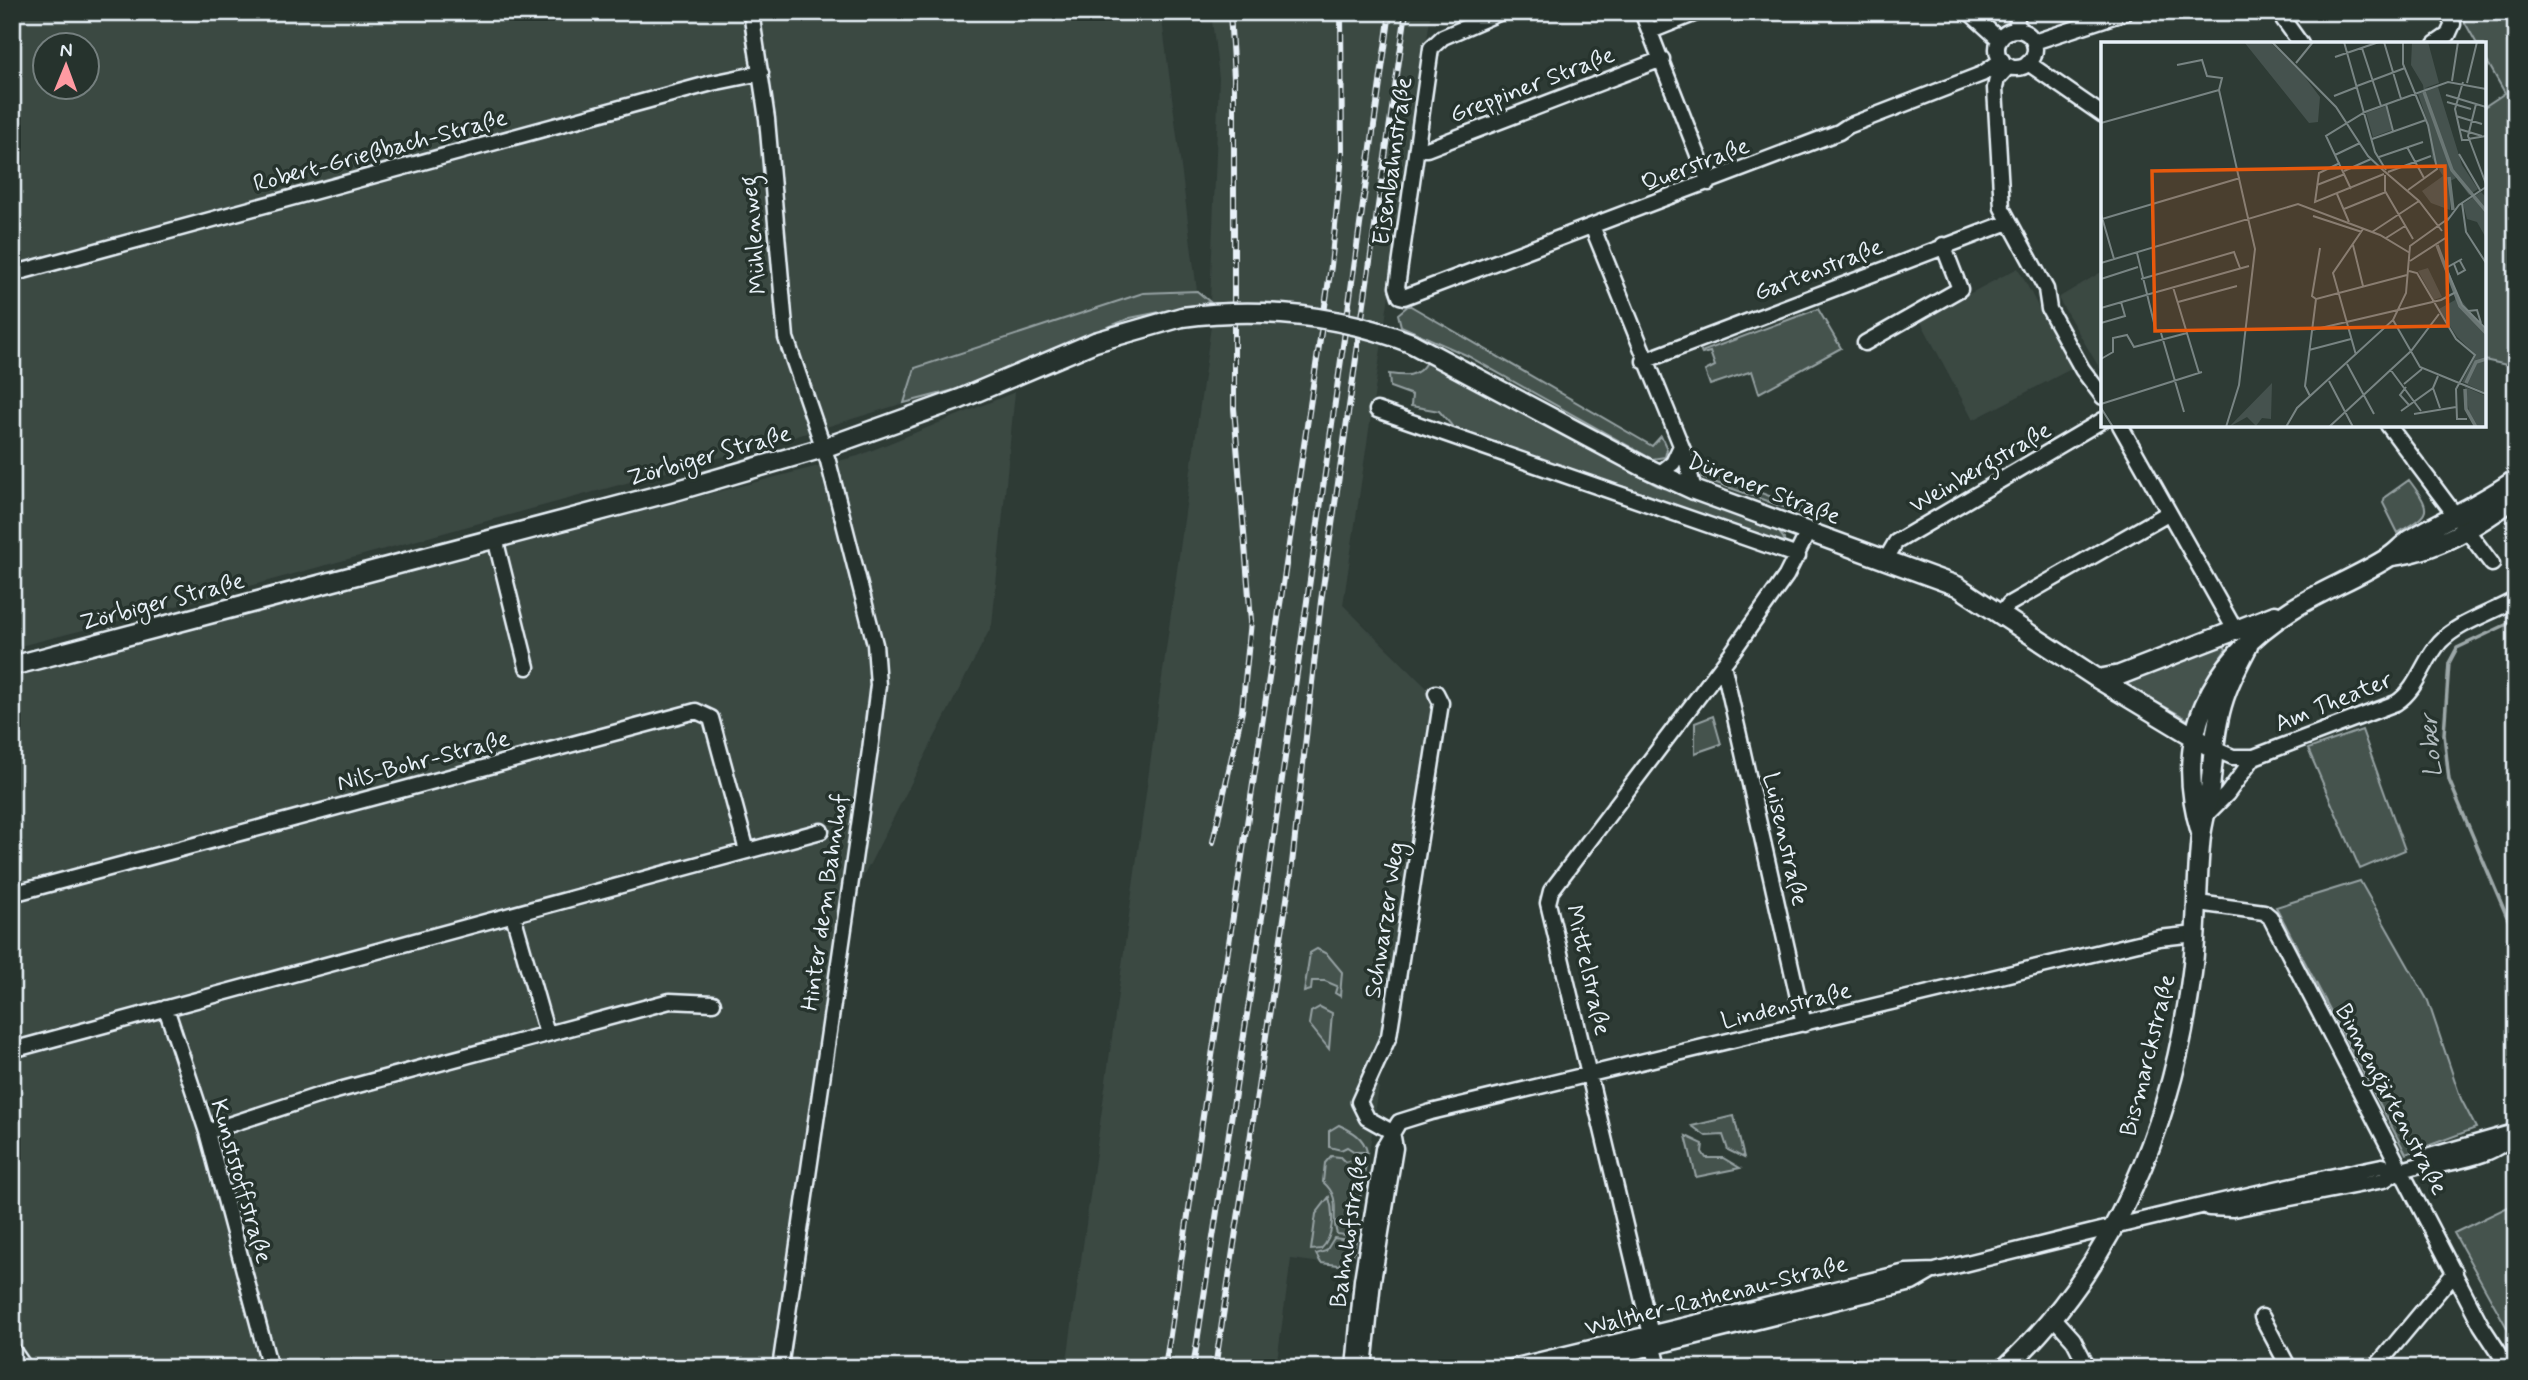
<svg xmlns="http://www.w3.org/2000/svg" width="2528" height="1380" font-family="Mynerve,sans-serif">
	<rect width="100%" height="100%" fill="#2e3b35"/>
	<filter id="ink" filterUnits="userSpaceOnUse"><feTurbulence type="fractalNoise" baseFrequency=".0143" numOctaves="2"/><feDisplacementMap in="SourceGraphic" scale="14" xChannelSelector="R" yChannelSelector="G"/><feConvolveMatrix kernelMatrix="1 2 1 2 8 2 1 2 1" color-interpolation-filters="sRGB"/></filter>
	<g filter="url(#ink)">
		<path fill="#3b4843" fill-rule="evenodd" d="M12 12H1161L1197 291 1143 293 915 367 904 403 784 440 143 615 12 648ZM46 46H88V88H46Z
			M1211 12H1431L1343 605 1435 696 1438 708 1353 1255 1338 1265 1291 1259 1276 1368H1066L1211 326 1210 302 1219 78Z
			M2018 268 2071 369 1973 420 1920 320Z
			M2103 271V374L2058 298Z
			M1015 392 992 625 857 889 781 1368H12V672L858 456Z"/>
		<path fill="#45524e" stroke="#96a2a3" stroke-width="2" d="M2459 12H2516V367L2484 360V107L2505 93 2484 56V44H2477Z
			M1197 291 1210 302 1130 318 958 389 904 403 915 368 1143 293Z
			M1409 305 1652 446 1661 436 1667 449 1665 457 1652 459 1466 355 1401 326 1398 314Z
			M1818 309 1841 348 1759 393 1752 371 1710 385 1705 371 1715 366 1710 352 1702 354 1701 352Z
			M1426 362 1658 486 1779 532 1784 539 1783 545 1661 504 1655 497 1621 486 1618 490 1460 435 1439 411 1411 406 1412 395 1390 387 1389 374C1404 376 1418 378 1426 362Z
			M1703 472 1808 510 1806 515 1708 480 1702 477Z
			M2409 480C2433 512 2431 513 2398 533L2383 503 2385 497Z
			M2222 643 2226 649 2204 683 2191 721 2126 685V682Z
			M1713 716 1721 744 1695 753V723Z
			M2362 730 2405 850 2360 869 2308 749Z
			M2360 881 2428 1001 2461 1099 2476 1128 2406 1154 2276 907Z
			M1317 949 1327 954 1342 972 1340 996 1335 993 1337 986 1325 981H1312L1311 990 1304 992 1310 953Z
			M1320 1007 1332 1013 1329 1049 1309 1024 1311 1012Z
			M1733 1116H1734L1744 1158 1728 1150 1723 1135 1706 1136 1692 1126Z
			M1339 1125C1352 1131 1364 1137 1367 1152H1355L1347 1147 1341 1150 1329 1147V1131Z
			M1686 1136 1703 1144 1702 1152 1706 1158H1723L1740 1168 1696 1177Z
			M1331 1156 1340 1157 1345 1162 1354 1159 1366 1164 1353 1236 1337 1234C1330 1215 1343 1199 1323 1182L1325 1163Z
			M1329 1197C1334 1213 1334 1237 1321 1249L1311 1250 1316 1214Z
			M2516 1203V1344L2454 1233Z
			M1334 1238 1356 1241 1353 1255 1338 1265 1321 1263 1316 1254 1326 1251Z"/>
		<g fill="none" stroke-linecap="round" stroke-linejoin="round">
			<path stroke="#9da8a9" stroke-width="3.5" d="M2516 620 2457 648 2449 663 2444 734 2449 780 2516 938"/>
			<g stroke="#e8f1f8" stroke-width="19">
				<path id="minor" d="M751 12 767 119 786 338 828 461 875 644 878 685 870 750 780 1368
					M1501 12 1443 37 1431 48 1397 287 1400 296 1404 297 1839 132 1848 126 1982 74 2002 60
					M1642 12 1709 183
					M1969 12 2000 40
					M2016 12 2018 30
					M2278 12 2301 44
					M1997 49a19 19 0 1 1 38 0a19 19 0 1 1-38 0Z
					M1651 31 1699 12
					M2034 42 2126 12
					M2435 44 2448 35 2453 24 2446 12
					M2028 63 2103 115
					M2009 66 1997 79 1995 88 2002 208 2046 289 2049 309 2082 369 2103 397
					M1417 149H1427L1662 59
					M1592 226 1685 455 1694 490
					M12 274 712 83 761 73
					M1865 343 1960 289 1943 245
					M1644 361 2009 222
					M1377 410 1798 556
					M2120 425 2235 630
					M2388 425 2492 564
					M1659 474 1673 463 1680 448
					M495 538 527 667
					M1886 559 1896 542 2103 420
					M2002 613 2009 604 2168 513
					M1723 664 1804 1024
					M2214 749 2233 757H2254L2396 703C2418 689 2423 661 2440 642 2459 622 2492 613 2516 599
					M2207 814 2227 794 2254 757
					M12 894 696 711 711 718 747 851
					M2198 903 2264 912 2270 917 2481 1325 2509 1368
					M513 915 547 1034
					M166 1008 207 1132 270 1368
					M12 1050 821 831
					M207 1132 317 1096 670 1001 713 1003
					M1392 1132 1367 1118 1359 1102 1389 1036 1441 703 1436 693
					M2424 1164 2430 1156 2511 1133
					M2209 1208 2233 1209 2384 1180 2398 1171 2424 1164 2430 1167C2455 1161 2497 1157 2513 1133
					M2262 1317 2289 1368
					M2054 1318 2073 1339 2088 1368
					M12 1349 25 1368
					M1354 1368 1362 1280 1383 1149 1399 1122 1431 1112 2159 938 2196 934
					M1364 1368 1373 1281 1395 1148 1392 1132
					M1508 1368 1906 1272 1935 1271C2084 1234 2232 1197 2382 1166L2398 1171
					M1568 1368 1912 1283 1931 1272
					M1659 1368 1548 903 1551 891 1733 651 1786 576 1808 532
					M2375 1368 2455 1272"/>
			</g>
			<g stroke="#e8f1f8" stroke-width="23">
				<path id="major" d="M1411 343 1642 466 1694 490 1957 586 2098 679 2214 749
					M2392 556C2437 551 2480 524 2516 497
					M12 666 675 491 823 448 960 399 1095 342 1182 317
					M2098 679 2120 675 2275 615
					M2201 833C2172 737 2209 662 2291 610 2322 590 2358 577 2389 557 2397 552 2402 545 2410 540 2445 518 2483 504 2516 479
					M2005 1368C2115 1266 2174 1121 2192 973 2198 928 2196 881 2201 836 2203 820 2208 805 2210 789 2213 761 2214 732 2222 705 2228 684 2238 665 2248 646"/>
			</g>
			<use href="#minor" stroke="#26332d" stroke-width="14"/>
			<use href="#major" stroke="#26332d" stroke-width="18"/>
			<g stroke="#e8f1f8" stroke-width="6">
				<path id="rail" d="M1213 842 1242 711 1251 621 1234 408V78L1230 12
					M1165 1368 1331 266 1342 156 1341 12
					M1193 1368 1268 878 1390 12
					M1215 1368 1291 873 1321 601 1406 12"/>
			</g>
			<use href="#rail" stroke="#26332d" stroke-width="3.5" stroke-dasharray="10" stroke-linecap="butt"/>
			<g stroke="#e8f1f8" stroke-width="23" stroke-linecap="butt">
				<path id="major-bridge" d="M1182 317C1262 307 1337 314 1411 343"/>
			</g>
			<use href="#major-bridge" stroke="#26332d" stroke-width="18"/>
		</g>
	</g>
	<g text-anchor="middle" stroke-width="7" stroke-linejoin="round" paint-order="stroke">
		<g font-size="24" fill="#e8f1f8" stroke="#26332d">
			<text transform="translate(1532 84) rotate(-21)" y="8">Greppiner Straße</text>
			<text transform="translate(380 150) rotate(-15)" y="8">Robert-Grießbach-Straße</text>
			<text transform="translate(1392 161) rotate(-82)" y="8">Eisenbahnstraße</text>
			<text transform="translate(1695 164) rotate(-21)" y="8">Querstraße</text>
			<text transform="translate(753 235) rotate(-95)" y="8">Mühlenweg</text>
			<text transform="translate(1818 269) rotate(-21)" y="8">Gartenstraße</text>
			<text transform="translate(709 455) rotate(-16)" y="8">Zörbiger Straße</text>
			<text transform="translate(1980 467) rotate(-30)" y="8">Weinbergstraße</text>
			<text transform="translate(1764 488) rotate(21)" y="8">Dürener Straße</text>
			<text transform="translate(162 601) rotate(-15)" y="8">Zörbiger Straße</text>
			<text transform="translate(2333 701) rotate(-22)" y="8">Am Theater</text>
			<text transform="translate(423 760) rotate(-15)" y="8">Nils-Bohr-Straße</text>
			<text transform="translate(1786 839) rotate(77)" y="8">Luisenstraße</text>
			<text transform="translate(824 902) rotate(-82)" y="8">Hinter dem Bahnhof</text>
			<text transform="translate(1384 920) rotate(-81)" y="8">Schwarzer Weg</text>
			<text transform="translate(1589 970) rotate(77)" y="8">Mittelstraße</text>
			<text transform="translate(1786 1005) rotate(-14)" y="8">Lindenstraße</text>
			<text transform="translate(2147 1055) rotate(-76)" y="8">Bismarckstraße</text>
			<text transform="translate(2392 1099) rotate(62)" y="8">Binnengärtenstraße</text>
			<text transform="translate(242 1181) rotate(74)" y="8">Kunststoffstraße</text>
			<text transform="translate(1348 1231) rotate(-82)" y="8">Bahnhofstraße</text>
			<text transform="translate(1716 1295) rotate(-14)" y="8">Walther-Rathenau-Straße</text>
		</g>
		<g font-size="26" font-style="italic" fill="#b0babd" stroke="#26332d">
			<text transform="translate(2430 746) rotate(-94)" y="9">Lober</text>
		</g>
	</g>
	<g transform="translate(2101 42)">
		<rect width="385" height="385" fill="#2e3b35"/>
		<path d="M143 0H169L203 34 219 55 217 80 208 81ZM311 0H327L338 41 324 46 337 45 361 123 377 147 368 153 350 128 355 136 349 139V168L330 161 321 149 342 134 331 116 328 84 317 52 323 50 322 43 310 23ZM285 64 291 88 272 95 265 71ZM380 150 385 155V196L376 180 366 177 362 162ZM327 226 341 255 333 258 317 229ZM355 252 385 289V351L361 340 375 313 356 295 338 267 354 258ZM171 341 170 377 161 376 155 384 146 375 128 385ZM364 345 385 354V385H375L369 376Z" fill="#45524e"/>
		<path fill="none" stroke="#6b7775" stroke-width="3.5" d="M323 50 351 128 385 169M348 135 352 168M336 203 359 264 385 291M365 341 375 320 385 317M364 347 365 367 375 385"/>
		<path fill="none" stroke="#788483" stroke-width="2" d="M171 0 235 65 267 114 283 129M243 0 274 110 285 128M283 0 300 57M302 0V22L327 83 336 127 307 148M261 6 280 64M234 15 278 0M195 21 212 0M76 23 101 18 106 34 121 36 118 48M351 39 357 0M362 40 354 67 361 98 385 94M366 41 376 0M256 44 304 26M118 48 154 207 138 343 125 385M345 53 385 65M233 54 256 45M346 60 370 67M285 62 292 89M375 62 367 94 385 142M355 74 381 82M0 81 118 48M358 87 381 94M271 97 325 78M306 105 323 136M358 112 379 148M234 113 259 101M278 115 322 100M239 121 218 131 214 160 283 132M243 129 270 117M287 130 330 114M287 132 283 129 318 159 341 189M284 133V149L312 197M216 143 244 132M250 147 225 94 264 70 347 40 385 47M236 152 248 180M361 161 365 190 385 221M243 167 285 150M0 172 13 217M212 174 261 190M1 177 139 136M346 179 358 163 385 145M271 190 318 159M285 196 304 184M252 203 262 244M36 211 55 289M361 217 345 226 361 263 385 287M309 219 346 195M0 221 197 162 279 193 309 211M353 222 357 232 364 228 359 219M308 229 316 231 355 297 374 313 355 347 356 377H366M0 237 37 225M40 237 133 210 139 226M72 245 98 331M45 253 148 224M215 257 211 254 219 206M77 260 136 244M0 266 45 253M367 269 376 268 380 281M292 278 319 325 385 352M0 281 24 274 20 260M211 288 340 258 355 250M60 291 83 370M208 308 250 297M255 313 232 231 262 187M0 317 12 310V296L26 293 33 305 86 291M246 322 273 372M289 327 320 369M228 339 252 385M303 342 321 327M305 345 299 353 308 363M332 346 339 366M209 354 204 344 215 257 306 233M0 362 101 330M0 366 12 385M300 369 332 346 337 334M313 372 355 365M185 385 196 366 292 278 305 251 309 204 348 176M228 385 310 309 338 272"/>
		<path fill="#e8590c" fill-opacity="0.15" stroke="#e8590c" stroke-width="3.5" d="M344 124 347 284 54 289 51 129Z"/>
		<rect width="385" height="385" fill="none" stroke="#e8f1f8" stroke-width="3.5"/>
	</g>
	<rect width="2528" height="1380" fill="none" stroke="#26332d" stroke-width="42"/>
	<rect x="21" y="21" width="2486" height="1338" fill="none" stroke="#e8f1f8" stroke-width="2.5" filter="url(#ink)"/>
	<g transform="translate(66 66) rotate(1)"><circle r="33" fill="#26332d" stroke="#747f7e" stroke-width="2"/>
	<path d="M0-5L12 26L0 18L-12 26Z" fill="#ff9aa2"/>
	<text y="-10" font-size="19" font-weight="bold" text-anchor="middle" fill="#e8f1f8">N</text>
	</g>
</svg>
